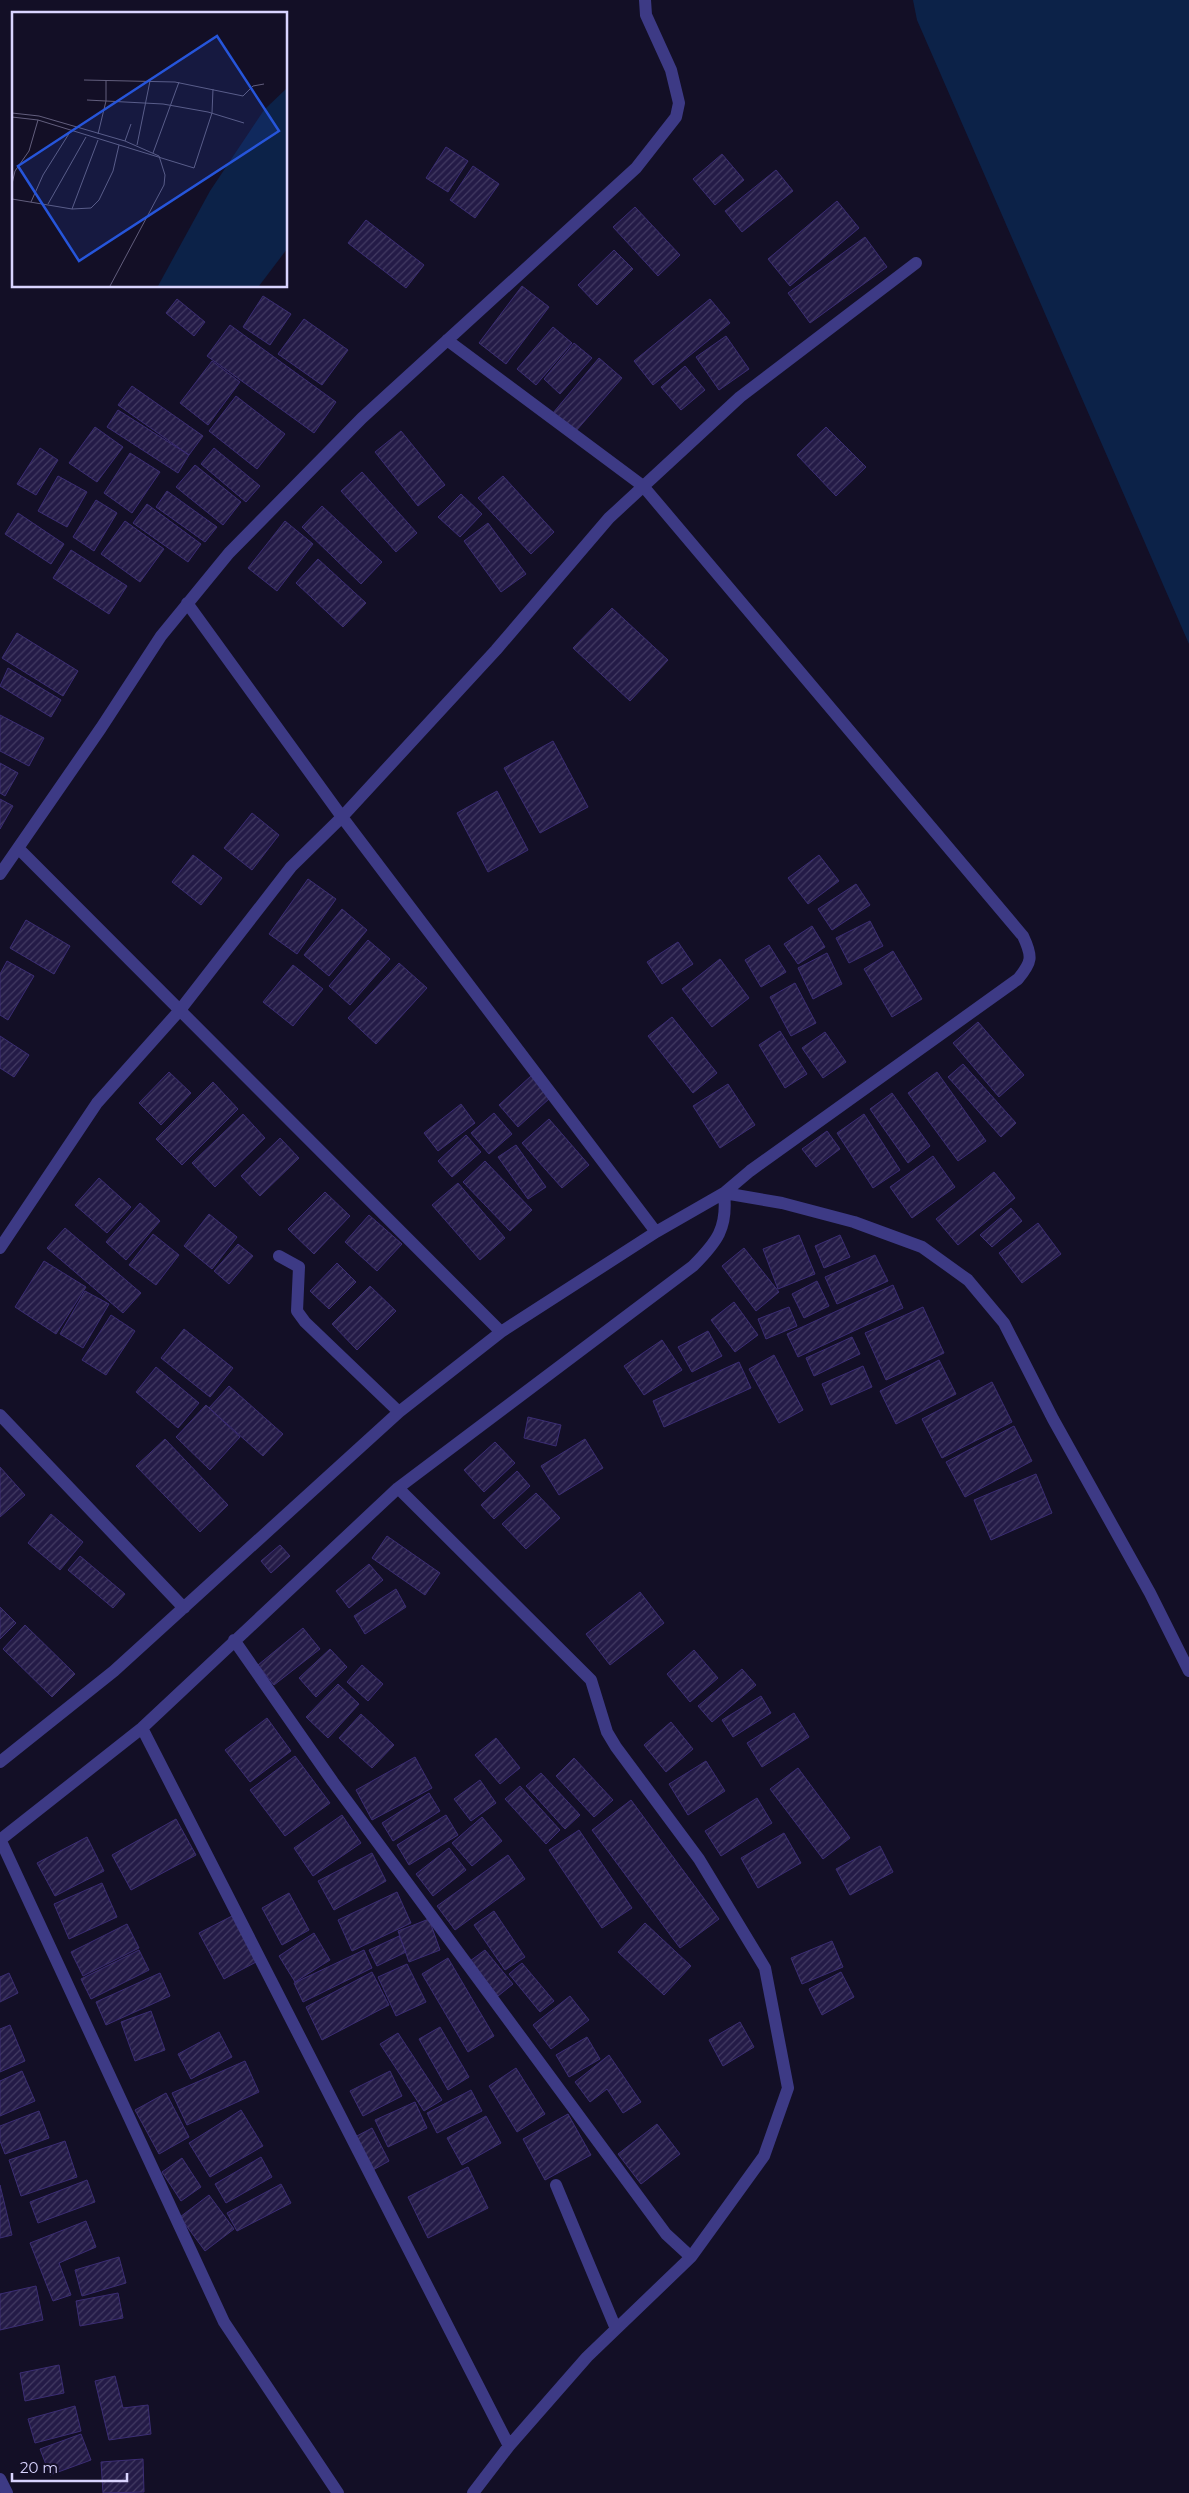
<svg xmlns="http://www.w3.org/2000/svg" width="1189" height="2493" font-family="Montserrat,sans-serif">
	<defs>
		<pattern id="building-hatch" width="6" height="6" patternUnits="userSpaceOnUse" patternTransform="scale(1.25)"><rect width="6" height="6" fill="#241b47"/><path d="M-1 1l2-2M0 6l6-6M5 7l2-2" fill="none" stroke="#433b63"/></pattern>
	</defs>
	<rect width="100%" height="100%" fill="#130f26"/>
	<path fill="#0c2248" d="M913 0H1189V644L917 20Z"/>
	<path fill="url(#building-hatch)" stroke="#3b2d73" d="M446 147 468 161 448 192 426 178Z
		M722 154 744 180 715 205 693 179Z
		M473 166 499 184 475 218 450 200Z
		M776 170 793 191 742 232 725 211Z
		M837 201 859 228 790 286 768 259Z
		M635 207 680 255 658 276 613 227Z
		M366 220 424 265 406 288 348 243Z
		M865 237 887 267 810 323 788 293Z
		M614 250 633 269 597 305 578 285Z
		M522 286 549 307 506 364 479 343Z
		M263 296 291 314 270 345 243 327Z
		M177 299 205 322 194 336 166 313Z
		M710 299 730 323 653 385 634 361Z
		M304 319 348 350 322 385 278 354Z
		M230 325 336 402 314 433 207 356Z
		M553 327 572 343 536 385 517 369Z
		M726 336 749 369 719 390 696 357Z
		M574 343 592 358 560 394 544 379Z
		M599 358 622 378 575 432 553 413Z
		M212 361 240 382 208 425 180 403Z
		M685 366 705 390 681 410 661 387Z
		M132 386 203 436 189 455 118 405Z
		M236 396 285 434 257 469 209 431Z
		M118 410 189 455 178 473 107 427Z
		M95 427 123 447 97 482 69 463Z
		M826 427 866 467 836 496 797 455Z
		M401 431 445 485 418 506 375 452Z
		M40 448 58 460 36 495 17 484Z
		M214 448 260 486 246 502 201 464Z
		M130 453 160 472 132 513 104 493Z
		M195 465 241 502 223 525 176 487Z
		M362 472 417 533 396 552 341 491Z
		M58 476 87 492 67 527 38 511Z
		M503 476 554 532 531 554 478 498Z
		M167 491 217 527 205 542 156 507Z
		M461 494 482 514 460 537 438 517Z
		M96 500 117 513 94 551 73 537Z
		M147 504 201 544 188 562 133 523Z
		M322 506 382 562 361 584 302 527Z
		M18 513 64 544 51 564 5 534Z
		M125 521 164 549 140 582 101 554Z
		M285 521 313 544 277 591 248 568Z
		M488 523 526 574 501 592 464 541Z
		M71 550 127 586 109 614 53 578Z
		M318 559 366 603 343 627 296 583Z
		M612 608 668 660 630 701 573 648Z
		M17 633 78 671 63 696 2 658Z
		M8 668 61 700 51 717 0 686Z
		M0 715 44 738 29 766 0 751Z
		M553 741 588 807 540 833 504 768Z
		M0 763 18 773 5 796 0 793Z
		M497 791 528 850 488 872 457 813Z
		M0 799 13 806 0 829Z
		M252 813 279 835 252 870 224 848Z
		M193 855 222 878 201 905 172 882Z
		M819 855 839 881 808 904 788 878Z
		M308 879 336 899 297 954 269 934Z
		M856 884 870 905 832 930 818 909Z
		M342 909 367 930 329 976 304 955Z
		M26 920 70 946 54 974 10 948Z
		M870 921 883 946 849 963 836 938Z
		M812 926 825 947 798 964 784 944Z
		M368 940 390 959 350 1005 329 986Z
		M678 942 693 964 662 984 647 962Z
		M769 945 786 972 761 987 745 960Z
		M893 951 922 999 892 1017 864 969Z
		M827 953 842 984 813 999 798 968Z
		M720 959 749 998 712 1027 682 989Z
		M7 961 34 976 8 1020 0 1015V974Z
		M399 963 427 988 376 1044 348 1018Z
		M293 965 323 989 293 1026 263 1002Z
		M795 983 816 1023 791 1036 770 997Z
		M672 1017 717 1073 693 1093 648 1036Z
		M978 1022 1024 1075 999 1097 953 1043Z
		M780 1031 807 1074 785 1088 759 1045Z
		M825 1032 846 1062 823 1078 802 1048Z
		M0 1036 29 1055 14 1077 0 1068Z
		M963 1064 1016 1123 1001 1137 948 1077Z
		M169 1072 191 1093 161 1125 139 1103Z
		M937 1072 986 1141 958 1161 908 1093Z
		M531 1076 550 1098 518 1127 499 1105Z
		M213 1082 238 1109 182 1165 156 1139Z
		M728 1084 755 1125 720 1148 693 1106Z
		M892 1093 930 1146 908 1163 870 1109Z
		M461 1104 475 1123 438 1151 424 1133Z
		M494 1113 512 1134 489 1154 471 1133Z
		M243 1114 265 1138 215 1187 192 1163Z
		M864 1114 900 1170 873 1188 837 1133Z
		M549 1119 589 1165 562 1188 522 1143Z
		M827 1131 840 1149 816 1167 802 1149Z
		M466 1135 481 1152 452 1177 438 1161Z
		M280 1138 299 1158 260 1196 241 1176Z
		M516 1145 546 1187 528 1199 498 1157Z
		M933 1156 955 1187 912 1218 890 1187Z
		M485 1161 532 1210 510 1231 463 1182Z
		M994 1172 1015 1198 958 1245 936 1219Z
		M99 1178 131 1207 107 1233 75 1205Z
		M458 1183 505 1238 480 1260 432 1205Z
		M325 1192 350 1216 314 1254 288 1229Z
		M140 1203 160 1221 126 1260 106 1242Z
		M1011 1208 1022 1221 992 1247 980 1235Z
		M209 1214 237 1237 212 1269 184 1246Z
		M369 1215 402 1244 377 1271 345 1242Z
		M1038 1223 1061 1254 1022 1283 999 1253Z
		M65 1228 141 1293 123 1313 47 1248Z
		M153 1234 179 1255 156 1285 129 1265Z
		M799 1235 815 1274 778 1289 763 1249Z
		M840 1235 850 1257 824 1268 815 1246Z
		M238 1244 253 1256 229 1284 214 1271Z
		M744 1248 779 1292 756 1311 722 1266Z
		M875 1255 888 1281 837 1304 825 1277Z
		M44 1261 86 1287 56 1334 15 1307Z
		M337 1263 356 1282 329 1309 310 1291Z
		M817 1281 829 1306 804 1318 792 1294Z
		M893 1285 903 1308 798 1357 787 1334Z
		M370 1286 396 1311 357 1350 332 1324Z
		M85 1291 109 1304 83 1348 60 1334Z
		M734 1302 758 1335 735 1352 711 1320Z
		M789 1307 797 1326 766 1339 758 1319Z
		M923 1307 944 1353 886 1380 865 1333Z
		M111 1315 135 1331 106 1375 82 1360Z
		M184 1329 233 1368 210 1397 161 1358Z
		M708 1331 722 1356 692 1372 678 1347Z
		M852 1337 860 1354 814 1376 806 1358Z
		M662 1340 682 1370 644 1395 624 1366Z
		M774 1355 803 1410 779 1423 749 1369Z
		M939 1360 956 1394 896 1424 880 1391Z
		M739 1362 751 1388 664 1427 653 1401Z
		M863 1366 872 1387 831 1405 822 1384Z
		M156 1367 199 1403 178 1428 136 1392Z
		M992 1382 1012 1422 942 1458 922 1419Z
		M229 1386 283 1434 263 1456 209 1408Z
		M206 1405 240 1437 210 1470 176 1437Z
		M528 1417 561 1425 556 1446 524 1438Z
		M1014 1426 1032 1461 965 1497 946 1462Z
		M165 1439 228 1505 200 1532 136 1466Z
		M585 1439 603 1468 559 1495 541 1466Z
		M495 1442 515 1463 484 1492 464 1470Z
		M0 1467 25 1495 0 1517Z
		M517 1471 530 1486 494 1519 481 1505Z
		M1036 1474 1052 1513 991 1540 974 1500Z
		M536 1493 560 1518 526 1549 502 1524Z
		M51 1514 83 1542 60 1570 28 1543Z
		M387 1536 440 1573 425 1595 372 1558Z
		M280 1545 290 1556 271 1573 261 1561Z
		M80 1556 125 1594 113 1608 68 1570Z
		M369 1564 383 1580 349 1608 336 1591Z
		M396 1589 406 1607 365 1634 354 1616Z
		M640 1592 664 1623 610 1665 586 1634Z
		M0 1607 16 1623 0 1639Z
		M25 1625 75 1674 52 1697 3 1649Z
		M303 1628 320 1649 274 1685 258 1665Z
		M330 1649 347 1667 316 1697 299 1678Z
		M694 1650 718 1678 690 1702 667 1674Z
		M362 1665 383 1684 368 1701 347 1682Z
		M742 1669 756 1685 712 1722 698 1706Z
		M338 1684 359 1704 328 1738 306 1717Z
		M761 1696 771 1713 733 1737 722 1720Z
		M794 1713 809 1737 762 1767 747 1743Z
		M361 1714 394 1745 372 1768 339 1738Z
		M267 1718 291 1751 250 1782 225 1750Z
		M671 1722 693 1749 666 1772 644 1745Z
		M496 1738 520 1768 500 1784 475 1755Z
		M295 1756 330 1803 285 1836 250 1790Z
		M415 1757 432 1788 372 1820 356 1790Z
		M574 1758 613 1800 594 1817 556 1776Z
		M706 1761 725 1791 688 1815 669 1784Z
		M798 1768 850 1838 823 1859 770 1789Z
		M541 1773 580 1815 565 1829 526 1786Z
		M480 1780 496 1803 471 1821 454 1799Z
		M520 1786 560 1830 546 1844 505 1799Z
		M429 1793 440 1811 393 1841 382 1823Z
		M757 1798 772 1823 721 1856 705 1831Z
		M631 1800 719 1919 680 1948 592 1830Z
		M342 1815 361 1843 313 1876 294 1848Z
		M446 1815 458 1835 409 1865 397 1845Z
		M482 1817 502 1841 472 1866 452 1843Z
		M176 1819 196 1855 131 1890 112 1855Z
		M579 1830 632 1908 602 1928 549 1850Z
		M784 1833 801 1863 758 1888 741 1858Z
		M87 1837 104 1871 55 1896 37 1863Z
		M880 1846 893 1872 850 1895 836 1869Z
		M449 1848 466 1870 433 1896 416 1874Z
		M372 1853 386 1881 334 1910 318 1881Z
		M508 1855 525 1879 455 1930 437 1906Z
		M102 1883 117 1917 69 1939 54 1904Z
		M397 1892 411 1923 352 1951 338 1920Z
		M289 1893 309 1930 282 1945 262 1908Z
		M494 1911 525 1957 505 1970 474 1925Z
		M234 1915 258 1961 224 1979 199 1933Z
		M429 1919 440 1950 409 1962 398 1931Z
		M645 1923 691 1966 664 1995 618 1952Z
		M127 1924 139 1948 83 1976 71 1952Z
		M314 1933 330 1960 295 1982 279 1956Z
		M399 1936 406 1952 377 1966 369 1950Z
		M832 1941 843 1967 802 1984 791 1958Z
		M139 1950 149 1970 91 1999 81 1979Z
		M364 1950 372 1968 303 2002 294 1983Z
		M485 1950 513 1984 498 1996 470 1961Z
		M448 1958 494 2036 468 2052 422 1974Z
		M522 1963 554 2001 540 2012 509 1974Z
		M407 1964 426 2002 396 2016 378 1977Z
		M372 1972 389 2005 322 2040 306 2007Z
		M841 1972 854 1997 822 2015 809 1989Z
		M9 1973 18 1993 0 2002V1977Z
		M160 1973 170 1996 106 2025 96 2002Z
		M570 1996 589 2020 551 2049 533 2025Z
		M151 2011 165 2050 135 2061 121 2022Z
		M740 2022 754 2047 723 2066 709 2040Z
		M10 2025 25 2061 0 2072V2029Z
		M440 2027 469 2077 448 2090 419 2039Z
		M219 2032 232 2057 191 2079 178 2054Z
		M398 2033 442 2100 424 2111 380 2044Z
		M587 2037 600 2059 569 2077 556 2055Z
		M609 2055 641 2102 623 2113 607 2089 590 2102 575 2082Z
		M245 2061 259 2092 187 2125 172 2093Z
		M516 2068 545 2114 517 2132 489 2086Z
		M22 2071 35 2101 0 2116V2081Z
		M390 2071 402 2096 363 2116 350 2091Z
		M471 2090 482 2111 437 2133 427 2113Z
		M166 2093 189 2137 159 2154 135 2110Z
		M415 2102 427 2128 388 2147 375 2120Z
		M241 2110 263 2146 210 2177 189 2143Z
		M39 2111 49 2138 5 2154 0 2141V2126Z
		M568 2114 591 2155 545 2180 523 2139Z
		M486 2116 501 2143 462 2165 447 2138Z
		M657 2124 680 2154 641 2184 618 2154Z
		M372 2128 389 2161 373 2170 355 2137Z
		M65 2141 77 2177 21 2196 9 2160Z
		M261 2157 272 2177 226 2203 215 2184Z
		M182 2158 201 2187 181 2201 162 2172Z
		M468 2167 488 2208 428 2238 408 2197Z
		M87 2180 95 2202 38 2223 30 2202Z
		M281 2184 291 2203 237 2231 227 2213Z
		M0 2185 12 2235 0 2238Z
		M209 2195 234 2229 205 2251 180 2217Z
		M86 2221 96 2247 59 2263 71 2295 53 2301 30 2243Z
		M119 2257 126 2283 82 2296 75 2270Z
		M36 2286 43 2320 0 2330V2294Z
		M118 2293 123 2318 80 2326 76 2301Z
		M59 2365 64 2393 25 2401 20 2373Z
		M115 2376 123 2408 148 2405 151 2434 109 2440 95 2381Z
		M75 2406 81 2431 35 2443 28 2419Z
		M81 2434 91 2460 50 2475 40 2449Z
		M143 2459 144 2492 103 2493 101 2462Z"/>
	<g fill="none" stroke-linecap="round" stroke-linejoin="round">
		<path stroke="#3d3a85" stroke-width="12" d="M187 603 342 817 656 1232
			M18 848 501 1332
			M0 874 101 728 161 636 229 553 362 418 636 168 676 117 679 103 671 70 646 15 645 0
			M0 1248 97 1103 180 1010 291 867 342 817 496 650 609 518 740 397 916 263
			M279 1256 299 1267 297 1311 305 1322 399 1412
			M0 1415 184 1608
			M398 1488 591 1680 607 1732 616 1747 699 1859 765 1968 788 2088 764 2156 691 2257
			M234 1640 333 1782 666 2234 691 2257 587 2357 509 2446 473 2493
			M142 1728 509 2446
			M0 1762 114 1671 399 1412 501 1332 656 1232 724 1193 782 1203 854 1222 922 1247 968 1280 1004 1323 1053 1419 1150 1593 1189 1671
			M0 1839 224 2322 338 2493
			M0 1840 142 1728 398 1488 693 1266C717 1242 728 1228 724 1193L750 1171 1018 979C1032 962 1033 957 1023 936L643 486 447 340
			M556 2185 616 2329
			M0 2479 7 2493"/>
	</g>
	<g transform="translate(12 12)">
		<rect width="275" height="275" fill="#130f26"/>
		<path d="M275 76V237L247 274H146L198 179 252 98Z" fill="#0c2248"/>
		<path fill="none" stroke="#625e7d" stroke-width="1" d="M72 68 163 70 231 84 241 74 252 72M75 88 151 92 196 100 232 111M0 101 27 104 113 129 147 144 153 163 152 173 98 274M0 105 26 108 182 156 200 101 201 77M86 122 94 89V68M113 129 119 112M125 133 138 69M141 141 167 70M0 172 3 159 17 139 26 108M0 187 60 197 86 128M19 190 31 163 58 120M36 192 74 125M60 197 79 196 87 188 101 159 107 133"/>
		<path fill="#2655da" fill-opacity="0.15" stroke="#2655da" stroke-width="2.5" d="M205 24 267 119 67 249 6 154Z"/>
		<rect width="275" height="275" fill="none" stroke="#d9d4ff" stroke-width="2.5"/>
	</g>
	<path d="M12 2473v8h115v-8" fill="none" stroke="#d9d4ff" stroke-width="2.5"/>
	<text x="20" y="2473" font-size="15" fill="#d9d4ff" stroke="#130f26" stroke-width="4" paint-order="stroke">20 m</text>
</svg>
